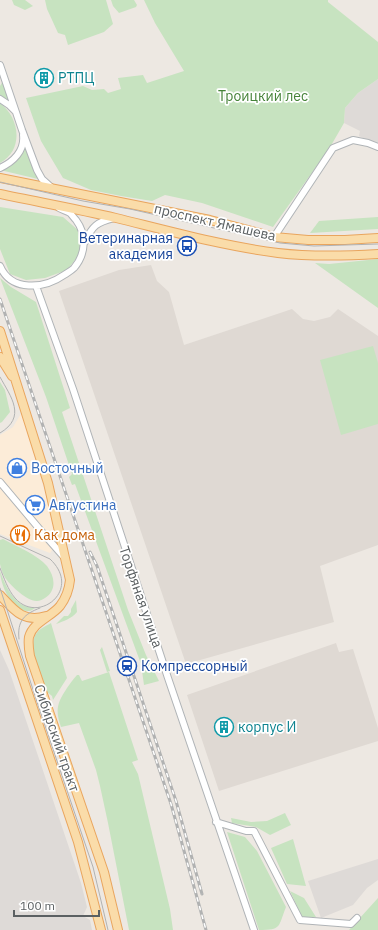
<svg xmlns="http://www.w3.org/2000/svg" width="378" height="930" font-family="'IBM Plex Sans',sans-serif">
	<rect width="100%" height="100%" fill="#ede8e2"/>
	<path fill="#fcecd8" d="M22 412 59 541 50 553 0 534V435L13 427Z"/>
	<path fill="#dedad7" d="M378 79V145L359 136 360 131 344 123 345 108 358 93Z
		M0 650 9 670 81 883 87 907 83 916 90 920 92 930H0Z
		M378 859V880L367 888 353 905 321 918 308 881Z"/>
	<path fill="#dfd9d3" d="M151 265 157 281 169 292 184 345 292 309 303 319 314 321 330 317 338 309 378 336V545L320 566 334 622 186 664 59 291 119 270Z
		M336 643 339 652 353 649 378 728V741L219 791 187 695Z"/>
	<path fill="#c7e3c0" d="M12 0H25L33 6 25 10 14 5Z
		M45 0H106L113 24 104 32 68 45 65 35 58 33 47 9Z
		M111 0H134L137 5 136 7 119 13 113 6Z
		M144 0H328V2L378 42V79L358 93 345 108 344 123 329 149 273 227 202 203 165 195 152 201 121 196 91 190 63 178 41 141 26 98 83 86 92 90 104 89 108 93 121 89 118 78 143 75 147 83 184 71 155 23Z
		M3 81 9 101 0 95V86Z
		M0 103C20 118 24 150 0 163Z
		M25 143 33 167 38 179 0 170Z
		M0 207 63 217 79 231 81 242 79 255 67 270 45 278 26 280 10 274 0 249Z
		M378 217V229L310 233 319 221Z
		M378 259V308L315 263 329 264Z
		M0 278 11 287 36 302 70 408 62 412 128 610 146 655 159 681 144 685 141 664 75 484 72 485 69 477 72 474 46 397Z
		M373 346 378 363V424L341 435 320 360Z
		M0 382 5 390 10 412 2 422 0 423Z
		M3 539C16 546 38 555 47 566 55 577 57 590 45 598 43 599 40 601 37 601 28 602 11 586 6 579 3 575 1 569 0 564 0 557 0 548 0 540Z
		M0 571C6 587 15 608 35 608 33 609 31 611 29 611 12 613 0 584 0 571Z
		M76 600 77 612C71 619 64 621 56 624L64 616H68L71 612V609Z
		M51 623 67 678 53 700 52 696 47 692C42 678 27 647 36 634 39 629 46 626 51 623Z
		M102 647 110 671 107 672 100 650Z
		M109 672 138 760 132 762 138 774 170 909 173 930H129L108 823 100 786 96 770 79 723 61 727C55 710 57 703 67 688 70 684 73 679 77 675H79L82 681Z
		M285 813 291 825 270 835 256 827 232 823 231 818 251 822 267 821Z
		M227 832 245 837 257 851 286 907C278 927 282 930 259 930Z
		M293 839 306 886 287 884 271 848Z
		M290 891 304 898 316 917H302Z
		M378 898V930H349Z"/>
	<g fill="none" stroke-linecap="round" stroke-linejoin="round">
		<g stroke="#b0b4b7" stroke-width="8">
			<path id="minor" d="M0 65 22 130 37 170 42 179 52 188
				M0 99 9 105 15 111
				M0 168C13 162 25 151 23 135
				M274 237 333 148 353 140 368 143 378 147
				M85 242C92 226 97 222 114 218
				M0 266C11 292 44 289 64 275 67 273 71 271 74 268 86 254 87 235 76 220 74 218 72 215 70 213 67 211 62 210 59 208
				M36 286 73 389 168 678 254 930
				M0 482 42 532 64 557
				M216 822 246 831H254L300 920 351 924 357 918"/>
		</g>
		<g stroke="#e9a55e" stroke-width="10">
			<path id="major" d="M0 178 210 220 274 237 308 240H345L378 238
				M0 194C38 202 77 209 116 218 169 231 223 246 278 253 312 257 345 256 378 254
				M0 331 48 483 70 580C69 590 66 598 60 606 51 617 33 622 29 637 28 643 29 650 30 656L104 872 118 930
				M0 357 12 376
				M0 595C14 610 23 623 46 616
				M0 610 78 842 101 930"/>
		</g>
		<use href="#minor" stroke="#fff" stroke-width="6"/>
		<use href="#major" stroke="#fadca9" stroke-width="8"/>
		<path stroke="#b1b2b2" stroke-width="1" d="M0 182 83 201 130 209 280 243 314 246 378 244
			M0 377C11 397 27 417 0 433
			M0 536 50 559C83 590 38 625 15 598 8 590 4 578 0 568
			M0 588 37 702 93 867 108 930
			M19 639C17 621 24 614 40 608"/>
		<g stroke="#b1b2b2" stroke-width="3">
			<path id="rail" d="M0 299 171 804 206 930
				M90 552 97 566 176 801 202 894"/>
		</g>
		<use href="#rail" stroke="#fff" stroke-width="1.5" stroke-dasharray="4.5" stroke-linecap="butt"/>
	</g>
	<defs>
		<g id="building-ring" transform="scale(1)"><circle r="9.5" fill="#fff" stroke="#0f9aa8" stroke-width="1.5"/><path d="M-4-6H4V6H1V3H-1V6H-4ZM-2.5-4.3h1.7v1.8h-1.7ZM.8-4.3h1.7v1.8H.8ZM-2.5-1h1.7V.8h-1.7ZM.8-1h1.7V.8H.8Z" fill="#0f9aa8"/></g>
		<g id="bus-ring" transform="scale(1)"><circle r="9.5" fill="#fff" stroke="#1a4fb4" stroke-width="1.5"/><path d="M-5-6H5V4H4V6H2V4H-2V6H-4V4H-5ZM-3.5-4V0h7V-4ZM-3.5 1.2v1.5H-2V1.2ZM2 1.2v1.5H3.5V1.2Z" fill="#1a4fb4"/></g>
		<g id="shop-ring" transform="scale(1)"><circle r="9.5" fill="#fff" stroke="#3f7fe0" stroke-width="1.5"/><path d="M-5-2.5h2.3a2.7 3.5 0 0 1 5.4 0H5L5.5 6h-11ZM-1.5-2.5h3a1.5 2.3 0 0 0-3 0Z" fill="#3f7fe0"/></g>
		<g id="supermarket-ring" transform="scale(1)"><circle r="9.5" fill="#fff" stroke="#3f7fe0" stroke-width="1.5"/><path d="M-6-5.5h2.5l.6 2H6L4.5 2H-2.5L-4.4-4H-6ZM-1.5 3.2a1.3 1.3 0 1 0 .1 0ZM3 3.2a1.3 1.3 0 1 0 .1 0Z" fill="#3f7fe0"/></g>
		<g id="restaurant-ring" transform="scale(1)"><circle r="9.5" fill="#fff" stroke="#e8710a" stroke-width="1.5"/><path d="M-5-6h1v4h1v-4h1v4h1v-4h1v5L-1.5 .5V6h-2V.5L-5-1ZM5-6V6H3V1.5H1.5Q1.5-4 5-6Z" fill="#e8710a"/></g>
		<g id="station-ring" transform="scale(1)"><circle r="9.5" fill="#fff" stroke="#1a4fb4" stroke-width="1.5"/><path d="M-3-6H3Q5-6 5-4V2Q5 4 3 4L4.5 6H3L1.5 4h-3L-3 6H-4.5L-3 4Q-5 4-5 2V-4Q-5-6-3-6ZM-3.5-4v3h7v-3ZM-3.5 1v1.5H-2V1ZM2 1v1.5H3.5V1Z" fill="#1a4fb4"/></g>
	</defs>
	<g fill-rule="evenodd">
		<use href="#building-ring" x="44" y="78"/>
		<use href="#bus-ring" x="187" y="246"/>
		<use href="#shop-ring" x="17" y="468"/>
		<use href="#supermarket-ring" x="35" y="505"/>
		<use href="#restaurant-ring" x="20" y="535"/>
		<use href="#station-ring" x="127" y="666"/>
		<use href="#building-ring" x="224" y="727"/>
	</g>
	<g text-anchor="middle" stroke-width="3.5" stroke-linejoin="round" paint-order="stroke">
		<g font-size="14" fill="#0d838f" stroke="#fff" text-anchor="start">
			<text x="58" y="83">РТПЦ</text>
			<text x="238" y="732">корпус И</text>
		</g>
		<g font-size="14" fill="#468339" stroke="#fff">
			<text x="263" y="101">Троицкий лес</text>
		</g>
		<g font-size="14" fill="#5b6062" stroke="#fff">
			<text transform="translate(215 222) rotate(13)" y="5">проспект Ямашева</text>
			<text transform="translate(141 597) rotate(71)" y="5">Торфяная улица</text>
			<text transform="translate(57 738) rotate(71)" y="5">Сибирский тракт</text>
		</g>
		<g font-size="14" fill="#164399" stroke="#fff" text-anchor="end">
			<text x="173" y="243">Ветеринарная<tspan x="173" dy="16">академия</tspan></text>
			<text x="141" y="671" text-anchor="start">Компрессорный</text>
		</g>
		<g font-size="14" fill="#366cbe" stroke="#fff" text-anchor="start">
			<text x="31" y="473">Восточный</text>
			<text x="49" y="510">Августина</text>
		</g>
		<g font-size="14" fill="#c56008" stroke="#fff" text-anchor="start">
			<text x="34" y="540">Как дома</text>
		</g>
	</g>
	<path d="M14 910v6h85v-6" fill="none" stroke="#5b6062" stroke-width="2"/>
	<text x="20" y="910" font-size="12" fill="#5b6062" stroke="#ffffff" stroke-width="3" paint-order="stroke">100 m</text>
</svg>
